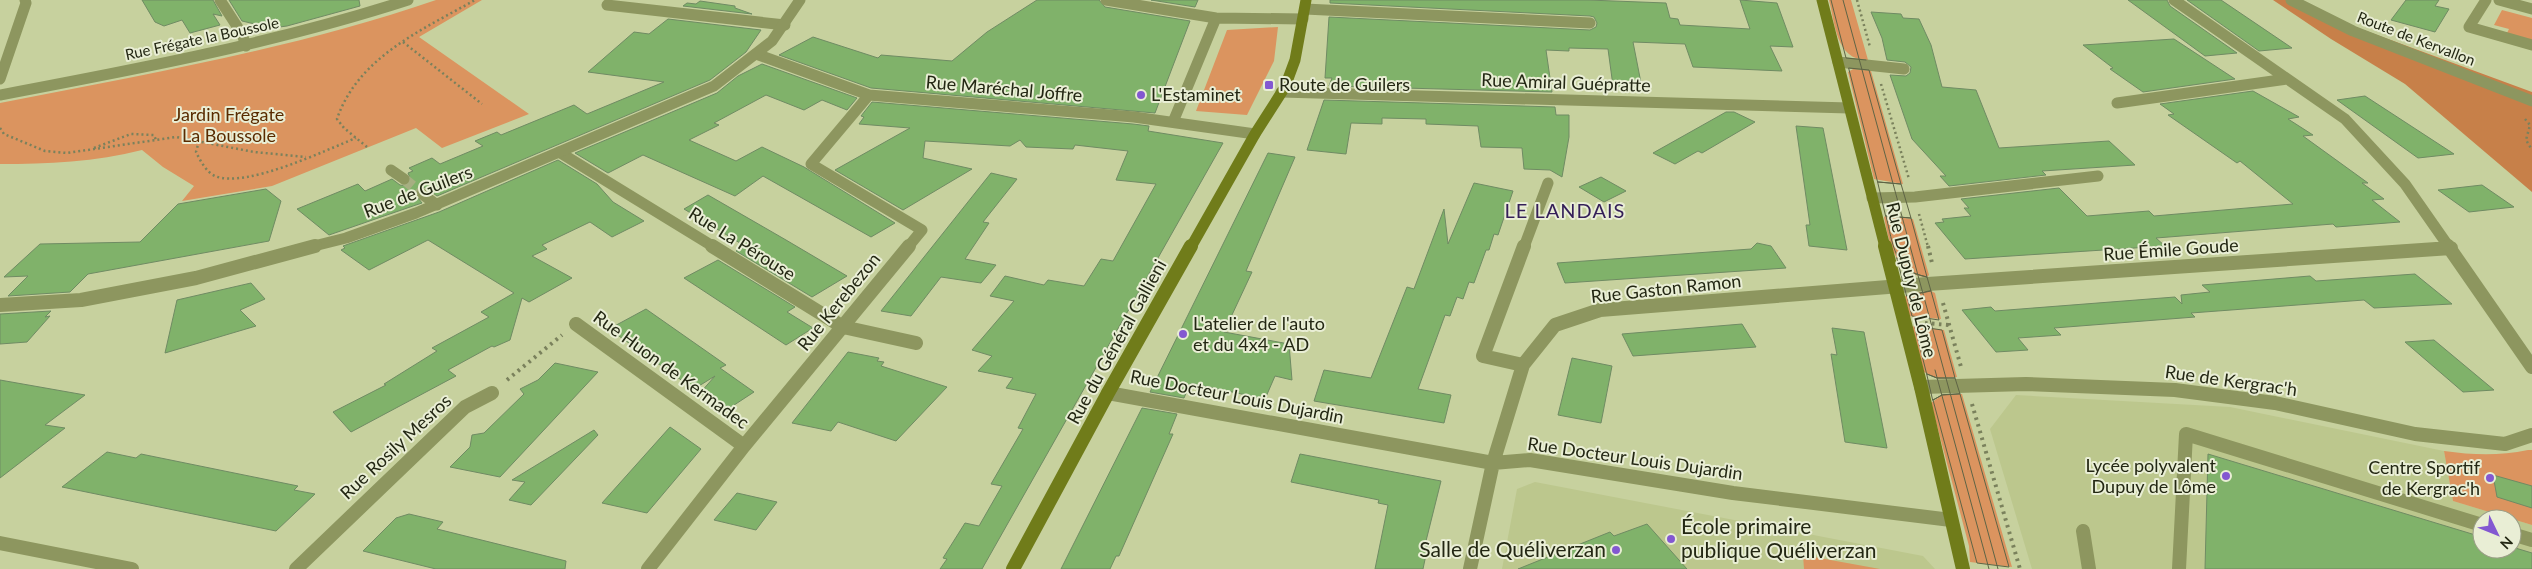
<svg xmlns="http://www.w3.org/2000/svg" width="2532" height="569" font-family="Lato,sans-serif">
	<rect width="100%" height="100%" fill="#c7d19e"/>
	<path fill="#bcc78d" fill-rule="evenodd" d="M2016 395 2230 407 2444 451 2453 501 2532 525V569H2032L1990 429ZM2482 519H2512V549H2482Z
		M1535 482 1923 556 1935 569H1502L1517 489Z"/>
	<path fill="#db945f" d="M436 0H482L419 37 529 114 442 148 416 128 272 186 182 201 194 186 163 167 142 150C96 162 47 164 0 164V103C147 74 294 49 436 0Z
		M1829 0H1851L1868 60C1836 61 1835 23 1829 0Z
		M2502 10 2532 18V40L2507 33 2509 29 2494 25Z
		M1278 27 1274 61 1247 115 1196 111 1227 30Z
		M1855 68 1871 71 1903 184 1874 179 1848 72Z
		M1886 216 1913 219 1929 275 1927 277C1896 276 1889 243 1884 217Z
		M1931 291 1935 293 1941 319 1907 316 1904 297 1911 293Z
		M1910 326 1944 330 1957 377 1937 378 1924 372Z
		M1962 394 2012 567 1970 562 1969 546 1931 403 1942 395Z
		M2528 450H2532V525L2453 501 2444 451C2473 455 2499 456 2528 450Z
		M1803 555 1880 569H1804Z"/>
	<path fill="#c78049" d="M2273 0H2300L2331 18 2532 92V192L2405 84 2331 39Z"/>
	<path fill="#80b26a" stroke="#6f8b63" d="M142 0H213L222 16 213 14 220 25 190 33 182 20 164 26 155 22Z
		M229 0H359L360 6 287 26 272 28 242 21Z
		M1037 0H1099L1105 7 1190 21 1155 113 871 88 779 55 813 37 878 58 881 55 952 61 987 32Z
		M1151 0H1198L1195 7Z
		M1330 0H1588L1666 3 1670 18 1678 19 1680 25 1750 29 1740 0 1777 3 1793 47 1770 46 1782 71 1693 67 1685 44 1633 42 1642 88 1613 86 1608 49 1569 48V51L1546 50 1552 92 1329 86 1332 78H1325L1329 17 1590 30 1596 27 1597 23 1594 17 1590 16 1330 3Z
		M2128 0H2167L2170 6 2237 53 2205 56Z
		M2187 0H2221L2292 48 2259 51Z
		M2406 0H2439L2435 6 2449 9 2435 32 2391 20Z
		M700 1 735 6V8L752 14 683 6 687 3 696 4Z
		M1871 12 1901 14 1903 18 1919 19 1931 45 1942 87 1976 90 1999 148 2109 141 2135 165 2042 171 2046 175 1949 186 1940 176H1946L1912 139 1890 75 1906 76 1910 73 1911 67 1905 62 1887 60 1882 38Z
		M668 19 761 30 746 52 710 80 437 196 426 188 420 187 415 194 422 203 413 206 329 235 297 209 358 184 365 191 392 179 400 185 407 186 411 180 408 173 413 171 409 168 432 158 440 164 483 146 475 141 497 132 501 135 574 105 587 114 664 82 588 72 634 32 649 34Z
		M2174 39 2235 79 2143 92 2110 69 2113 68 2083 45Z
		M762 64 857 98 847 110 822 100 804 110 766 95 714 123 719 125 689 140 736 161 762 147 804 167 895 223 871 237 763 176 735 196 643 155 608 173 575 153 717 93 738 76Z
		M2253 91 2299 117 2288 119 2313 135 2303 136 2368 183H2362L2384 199 2372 200 2400 222 2336 227 2333 224 2156 238 2165 246 1965 259 1935 223 1944 222 1942 219 1971 216 1964 208H1969L1961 199 2059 188 2087 216 2149 211 2154 216 2293 204 2240 161 2237 163 2168 115 2174 114 2160 104Z
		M2365 96 2454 154 2418 158 2337 100Z
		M1324 100 1555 107 1556 115H1569V137L1562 177 1550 170 1524 169 1522 148 1481 147 1478 126 1426 124V119L1382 118V124L1351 123 1346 154 1307 150Z
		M872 102 1133 124 1149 126 1148 131 1223 143 982 569H940L947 559 943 558 965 523 979 526 1002 486 991 484 1023 429 1018 428 1036 394 1006 388 1013 378 978 371 992 356 972 350 1014 301 990 296 1005 276 1044 285 1048 280 1084 286 1101 259 1113 261 1156 184 1116 180 1128 151 1075 145 1073 149 1026 147 1020 140 1010 146 925 141 923 158 972 169 903 210 835 170 910 128 859 124 864 117 861 116Z
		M1726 112H1734L1755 122 1702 153 1698 151 1675 164 1653 153Z
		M1796 126 1823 128 1847 250 1809 246 1806 225H1810Z
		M1268 153 1295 157 1246 271 1252 272 1224 332 1289 344 1292 380 1275 376 1265 399 1195 384H1190L1184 398 1150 392Z
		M558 160 597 184 613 202 644 221 612 237 590 222 542 245 547 249 532 256 572 278 529 302 522 298 510 340 494 347 492 346 448 370 456 376 351 432 333 412 386 385 384 384 437 351 432 348 489 317 481 312 514 293 428 240 369 270 341 250 345 248 343 246 439 212Z
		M991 173 1017 179 983 222 989 223 965 259 996 265 981 283 941 277 911 316 881 311Z
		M1601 177 1626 191 1604 202 1579 187Z
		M1474 183 1513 191 1498 235 1494 234 1489 250H1486L1474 283 1469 282 1463 299 1457 297 1450 316 1445 315 1418 389 1451 395 1444 423 1314 401 1324 370 1371 378 1407 287 1414 289 1444 209 1448 244Z
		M2482 185 2514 207 2469 212 2438 190Z
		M266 189 281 201 269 241 88 274 70 292 8 296 28 276 4 277 40 244 140 242 178 204Z
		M708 195 786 240 847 276 812 297 736 251 745 246 684 209Z
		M1757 243 1771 246 1786 268 1565 283 1557 263 1751 249Z
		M718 260 795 307 787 312 813 328 786 345 684 278Z
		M2415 274 2452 304 2374 308 2364 300 2191 313 2195 317 2054 328 2061 335 2018 338 2028 350 1996 352 1962 310 1991 307 1995 311 2175 297 2182 304 2181 295 2210 292 2202 285 2310 276 2316 281Z
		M251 283 265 299 240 310 256 326 165 353 177 300Z
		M646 309 726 365 720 368 754 392 725 411 700 393 715 376 694 389 609 329Z
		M51 311 45 317 50 316 27 342 0 344V314Z
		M1742 324 1756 347 1633 356 1622 334Z
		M1832 328 1864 332 1887 448 1845 442 1831 354 1837 355Z
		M2434 340 2494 390 2463 392 2405 342Z
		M848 352 879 358 877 361 884 362 881 366 947 387 896 441 838 422 831 431 792 423Z
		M1572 358 1612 366 1601 423 1558 415Z
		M555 363 598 372 500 477 450 467 470 447 472 435 484 433 524 394 520 389 538 380Z
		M0 380 85 395 45 425 65 428 0 478Z
		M1142 408 1177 414 1169 434H1173L1119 556H1116L1110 569H1061Z
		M670 427 701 449 647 513 602 503Z
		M594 430 598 435 531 505 509 500 525 482 512 480Z
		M107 452 136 458 141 454 298 486 294 490 315 494 276 531 62 487Z
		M1300 454 1441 481 1425 545H1428L1423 569H1375L1388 505 1378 503 1379 500 1291 482Z
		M2208 454 2482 537V549H2512V547L2532 553V569H2205Z
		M2493 475 2532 486V508L2497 497Z
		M737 493 777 502 756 530 714 520Z
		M409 514 443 522 437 529 566 561 565 569H436L363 551 396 518Z
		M1647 524 1687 569H1518L1610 532 1614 536Z"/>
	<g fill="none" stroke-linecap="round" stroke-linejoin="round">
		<path stroke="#a6af82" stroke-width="11" stroke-dasharray="11 5" stroke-linecap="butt" d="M404 179 422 194"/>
		<path stroke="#7a815c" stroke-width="2.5" stroke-dasharray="2 3" stroke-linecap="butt" d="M1857 0 1870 47
			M403 42 482 104
			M1881 84 1909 179
			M2525 119 2530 125 2526 140 2532 150
			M0 128 4 134 45 151 67 153 176 137 254 152 306 157
			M199 141 196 152C200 160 206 172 215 176 245 189 326 150 356 138
			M367 147 344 128 337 119C358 57 422 30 475 0
			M94 148 131 134 154 135 156 140
			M1919 214 1928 247"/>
		<path stroke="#7a815c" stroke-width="4" stroke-dasharray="2.5 4.5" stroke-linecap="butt" d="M1928 246 1932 263
			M1943 303 1961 367
			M1925 323 1949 325
			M507 380 562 335
			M1972 404 2020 569"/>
		<path stroke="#8d965f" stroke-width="11" d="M1838 62 1904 69
			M1872 198 1915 197 2098 176"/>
		<path stroke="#8d965f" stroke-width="14" d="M2083 531 2089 569
			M2512 534 2532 540
			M2179 569 2186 434 2482 525"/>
		<path stroke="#8d965f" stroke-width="11" d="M220 0 242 34 246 46
			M1106 0 1216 18 1303 19
			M2174 0 2345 119 2405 184 2449 247
			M2291 0 2353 31 2532 101
			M2486 0 2469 27 2532 45
			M2499 0 2532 9
			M607 5 785 25
			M1305 9 1590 23
			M756 54 869 95 1134 117 1255 134
			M0 79 26 3 25 0
			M1281 92 1849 108
			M0 95C138 69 275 43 408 0
			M869 95 811 164 922 230 908 247
			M2117 103 2287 79
			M1173 122 1216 18
			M559 152 714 247
			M391 170 404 179
			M422 194 437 205
			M1524 247 1548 183"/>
		<path stroke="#8d965f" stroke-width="14" d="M712 246 843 327 916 343
			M2448 246 2532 367
			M576 324 744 446
			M1523 365 1483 356 1524 246
			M1921 387 2026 384 2175 390 2275 403 2415 434 2505 444 2532 435
			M1108 393 1493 463 1530 460 1733 493 1951 520
			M296 569 465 407 492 393
			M648 569 744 446 909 246
			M1470 569 1493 463 1523 365 1555 325 1600 310 1913 285 2451 248"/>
		<path stroke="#8d965f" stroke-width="11" d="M310 247 346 238 416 213 714 86 772 41 800 0"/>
		<path stroke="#8d965f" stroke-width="14" d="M0 305 81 300 196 278 315 246
			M0 543 132 569"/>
		<path stroke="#707c1a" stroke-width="11" d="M1822 0 1885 247
			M1191 247 1255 134 1285 87 1295 60 1306 0"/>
		<path stroke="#707c1a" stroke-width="14" d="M1885 246 1921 387 1963 569
			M1013 569 1108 393 1191 246"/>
		<path stroke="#5e6445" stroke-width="1" d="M1831 0 1846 58 1866 60
			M1843 0 1998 569
			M1849 68 1869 70 1901 184 1878 182Z
			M1878 182 1901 184 1911 218 1886 216Z
			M1886 216 1911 218 1927 277C1894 271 1893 244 1886 216Z
			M1897 258 1905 271 1927 277 1931 291 1907 296Z
			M1931 291 1939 320 1912 316 1907 296Z
			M1915 326 1942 330 1955 378H1937L1927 374Z
			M1935 370 1989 569
			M1927 374 1937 378H1955L1960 394 1942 395 1933 400Z
			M1960 394 2009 567 1977 563 1933 400 1942 395Z"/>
	</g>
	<g fill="#8358d1" stroke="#e9eed5" stroke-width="2">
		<rect x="1264" y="80" width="10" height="10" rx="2.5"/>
		<circle cx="1141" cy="95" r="5"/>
		<circle cx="1183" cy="334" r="5"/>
		<circle cx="2226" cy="476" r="5"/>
		<circle cx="2490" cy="478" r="5"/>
		<circle cx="1671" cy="539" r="5"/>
		<circle cx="1616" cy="550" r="5"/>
	</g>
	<g text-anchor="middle" stroke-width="4" stroke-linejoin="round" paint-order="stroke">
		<g font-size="15" fill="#232713" stroke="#e9eed5">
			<text transform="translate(202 39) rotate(-12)" y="5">Rue Frégate la Boussole</text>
			<text transform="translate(2416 39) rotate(21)" y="5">Route de Kervallon</text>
		</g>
		<g font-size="18" fill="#232713" stroke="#e9eed5">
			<text transform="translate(1566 83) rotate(2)" y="6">Rue Amiral Guépratte</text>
			<text transform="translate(1004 89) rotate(5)" y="6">Rue Maréchal Joffre</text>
			<text transform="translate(418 192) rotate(-21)" y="6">Rue de Guilers</text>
			<text transform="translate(742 244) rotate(32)" y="6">Rue La Pérouse</text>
			<text transform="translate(2171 250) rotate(-4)" y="6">Rue Émile Goude</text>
			<text transform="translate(1911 280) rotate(76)" y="6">Rue Dupuy de Lôme</text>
			<text transform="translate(1666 289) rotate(-6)" y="6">Rue Gaston Ramon</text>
			<text transform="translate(839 302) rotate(-51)" y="6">Rue Kerebezon</text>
			<text transform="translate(1117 342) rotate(-61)" y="6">Rue du Général Gallieni</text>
			<text transform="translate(671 370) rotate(36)" y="6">Rue Huon de Kermadec</text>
			<text transform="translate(2231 381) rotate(8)" y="6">Rue de Kergrac'h</text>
			<text transform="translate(1237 397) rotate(11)" y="6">Rue Docteur Louis Dujardin</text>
			<text transform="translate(396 447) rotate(-43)" y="6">Rue Rosily Mesros</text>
			<text transform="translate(1635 459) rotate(8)" y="6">Rue Docteur Louis Dujardin</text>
		</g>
		<g font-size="18" fill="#232713" stroke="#e9eed5" text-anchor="start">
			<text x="1279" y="91">Route de Guilers</text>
			<text x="1151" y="101">L'Estaminet</text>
			<text x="1193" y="330">L'atelier de l'auto<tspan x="1193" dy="21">et du 4x4 - AD</tspan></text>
			<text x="2216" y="472" text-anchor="end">Lycée polyvalent<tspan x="2216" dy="21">Dupuy de Lôme</tspan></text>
			<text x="2480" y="474" text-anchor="end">Centre Sportif<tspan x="2480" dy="21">de Kergrac'h</tspan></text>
		</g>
		<g font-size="18" fill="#592b00" stroke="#e9eed5">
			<text x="229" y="121">Jardin Frégate<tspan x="229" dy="21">La Boussole</tspan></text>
		</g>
		<g font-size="20" letter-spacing="1" fill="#341f58" stroke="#e9eed5">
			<text x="1565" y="218">LE LANDAIS</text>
		</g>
		<g font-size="21" fill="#232713" stroke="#e9eed5" text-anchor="start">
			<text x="1681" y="534">École primaire<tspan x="1681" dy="24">publique Quéliverzan</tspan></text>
			<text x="1606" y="557" text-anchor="end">Salle de Quéliverzan</text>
		</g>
	</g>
	<g transform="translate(2497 534) rotate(133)"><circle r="24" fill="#e9eed5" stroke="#9a9e87"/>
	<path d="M0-4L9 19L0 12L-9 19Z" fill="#8358d1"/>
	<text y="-8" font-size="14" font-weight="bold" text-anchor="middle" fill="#232713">N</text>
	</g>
</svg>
